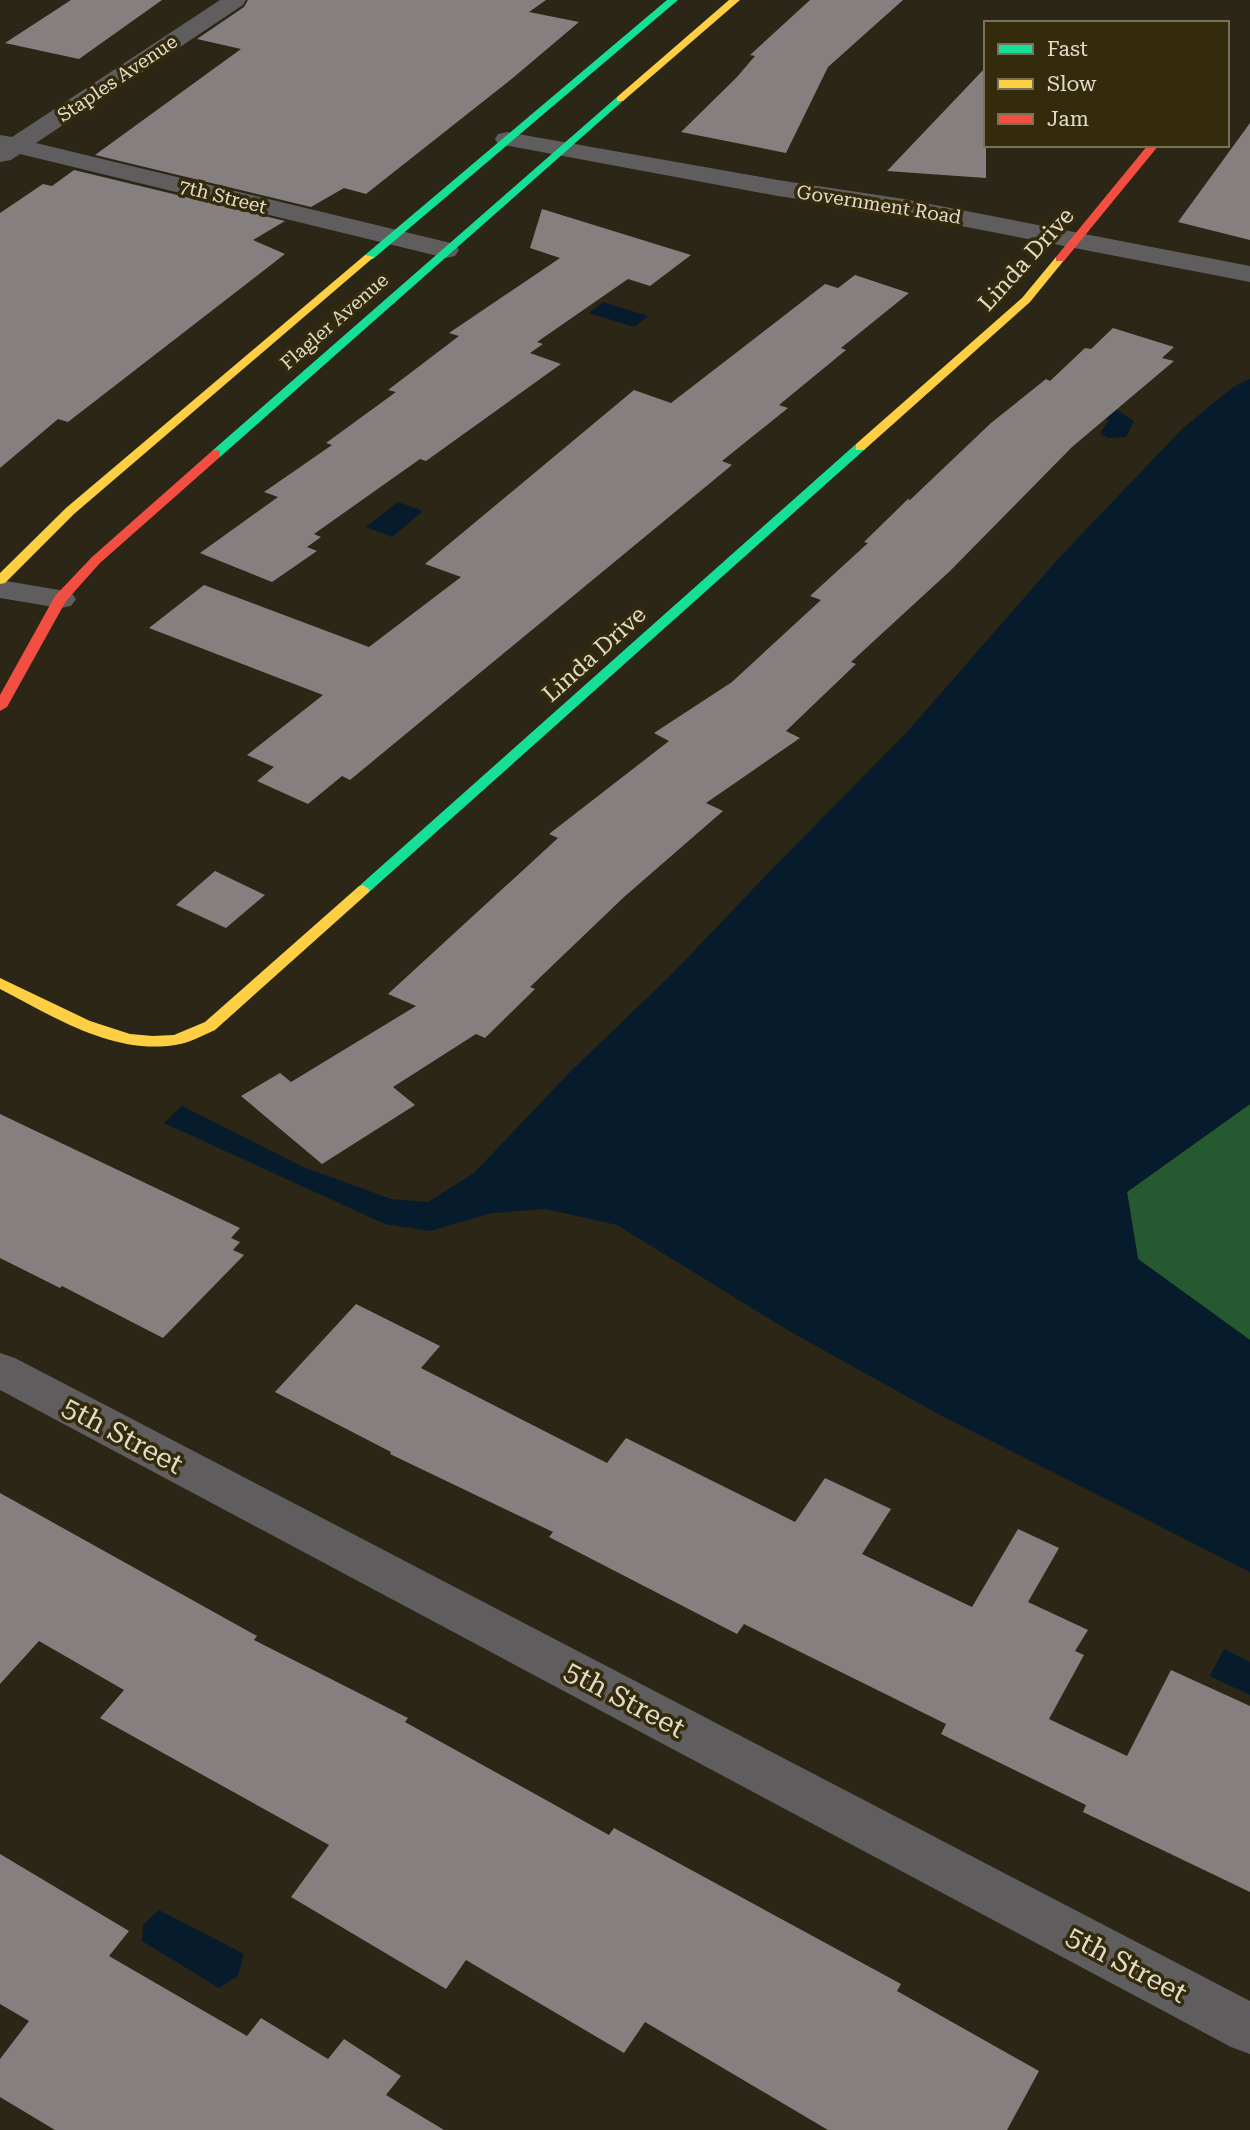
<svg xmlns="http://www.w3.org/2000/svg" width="1250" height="2130" font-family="'Roboto Serif',serif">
	<rect width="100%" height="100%" fill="#2b2615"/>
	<path fill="#255a30" d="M1250 1104V1340L1138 1259 1127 1192Z"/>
	<path fill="#061c2c" d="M603 302 648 316 634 327 589 313Z
		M1250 379V1104L1127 1192 1138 1259 1250 1340V1572L942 1416 791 1332 617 1225 546 1209 492 1213 430 1231 385 1224 164 1123 182 1106 303 1167 391 1199 428 1202 474 1173 570 1072 672 974 774 867 908 731 1058 559 1182 429 1233 387Z
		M1116 409 1134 421 1126 437 1108 438 1100 434 1109 420 1103 417Z
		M398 502 423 511 392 537 366 527Z
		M1224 1649 1250 1662V1695L1210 1676Z
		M159 1910 244 1954 238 1976 219 1988 142 1941 143 1925Z"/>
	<path fill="#85807f" d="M71 0H162L79 59 5 43Z
		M248 0H546L529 12 579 22 514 77 366 194 344 188 311 207 95 155 241 49 197 39 244 7Z
		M810 0H903L828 67 786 153 681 132 737 77 755 56 750 55Z
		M986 67V178L887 171Z
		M1250 123V240L1178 222Z
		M74 170 285 221 253 240 285 254 68 422 58 419 0 468V213L43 184 52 186Z
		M542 209 691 255 650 286 628 279 537 342 543 344 530 353 561 364 426 461 420 459 314 534 321 537 307 547 317 551 272 582 200 553 278 497 264 492 332 445 326 443 396 392 388 390 459 336 449 333 560 258 530 248Z
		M855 275 909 293 841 348 846 350 779 405 788 408 722 461 732 465 350 780 342 776 308 804 257 781 274 767 247 755 323 695 149 628 204 585 369 647 461 577 425 564 634 390 671 403 825 284 838 288Z
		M1113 328 1174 347 1162 358 1174 361 1072 447 950 571 851 662 856 664 786 731 800 738 706 803 723 811 624 897 530 987 535 989 485 1038 476 1034 393 1087 415 1105 322 1164 241 1096 280 1073 291 1082 416 1006 388 994 558 838 549 834 669 741 654 733 732 682 821 600 810 596 868 543 864 542 908 499 910 500 991 423 1046 379 1050 381 1085 348 1091 349Z
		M215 871 265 895 226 928 176 905Z
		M0 1114 240 1228 231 1238 240 1242 233 1250 244 1255 163 1338 62 1286 60 1288 0 1258Z
		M356 1304 440 1346 421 1368 607 1463 626 1438 795 1522 825 1478 891 1509 862 1554 972 1607 1018 1529 1059 1548 1028 1602 1088 1630 1075 1651 1084 1655 1049 1719 1127 1756 1171 1670 1250 1706V1892L1083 1812 1086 1805 941 1734 946 1724 744 1624 737 1634 549 1537 553 1532 390 1454 391 1452 275 1392Z
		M0 1493 257 1636 254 1640 408 1718 405 1722 609 1835 614 1828 901 1984 897 1991 1039 2071 1007 2130H828L645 2022 624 2053 466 1960 446 1989 291 1897 329 1845 100 1718 124 1690 39 1641 0 1684Z
		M0 1854 129 1931 109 1956 247 2036 261 2018 328 2059 344 2039 401 2076 386 2095 444 2130H55L0 2097V2059L29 2021 0 2004Z"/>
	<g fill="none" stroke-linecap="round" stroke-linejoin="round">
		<path fill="#605d5f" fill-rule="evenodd" d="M220 0H246L243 5 36 143 455 244 459 250 455 256 446 258 20 154 11 160 0 162V135L12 137Z
			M507 132 778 180 904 199 1250 266V282L904 215 778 196 498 144 495 139 498 134Z
			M0 580 71 592 76 599 71 606 60 608 0 598Z
			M0 1353 15 1358 1250 2001V2054L1231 2047 0 1390Z"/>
		<path fill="#16e098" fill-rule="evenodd" d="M667 0H678L373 259H365V255Z
			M617 97 625 99 220 457H212V451Z
			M860 443 866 447 864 450 368 893H358L356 890 358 887 856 444Z"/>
		<path fill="#ffcf43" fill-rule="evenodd" d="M729 0H740L623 101H617V97Z
			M365 255 374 257 74 514 5 583 0 584V573L66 508Z
			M1056 257 1065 259 1030 302 864 450H856V444L1022 298Z
			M363 885 370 890 368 893 215 1030C202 1036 189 1043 175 1045 113 1055 52 1016 0 989V978L90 1021 130 1034 153 1036 174 1035 205 1022 358 887Z"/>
		<path fill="#f24e42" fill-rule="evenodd" d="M1148 145H1159L1064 261H1056V257Z
			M216 450 220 451V457L100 563 66 601 7 707 0 711V695L55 596 92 557 212 451Z"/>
	</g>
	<g text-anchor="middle" stroke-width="7" stroke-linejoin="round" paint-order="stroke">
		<g font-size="19" fill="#e1dbca" stroke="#342a0c">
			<text transform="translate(117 78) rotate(-34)" y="7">Staples Avenue</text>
			<text transform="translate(223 196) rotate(14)" y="7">7th Street</text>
			<text transform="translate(879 204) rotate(9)" y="7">Government Road</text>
			<text transform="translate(334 321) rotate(-41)" y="7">Flagler Avenue</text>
		</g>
		<g font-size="23" fill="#e1dbca" stroke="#342a0c">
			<text transform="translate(1026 259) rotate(-48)" y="8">Linda Drive</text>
			<text transform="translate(594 654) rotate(-42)" y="8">Linda Drive</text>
		</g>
		<g font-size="28" fill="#e1dbca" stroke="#342a0c">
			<text transform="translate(123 1435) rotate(28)" y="10">5th Street</text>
			<text transform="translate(625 1699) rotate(28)" y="10">5th Street</text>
			<text transform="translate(1127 1964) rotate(28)" y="10">5th Street</text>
		</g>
	</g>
	<rect x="984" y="21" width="245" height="126" fill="#342a0c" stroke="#797158" stroke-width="2"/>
	<rect x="998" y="44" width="35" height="10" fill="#16e098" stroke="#797158" stroke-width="2"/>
	<text x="1047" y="56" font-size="21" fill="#e1dbca">Fast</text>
	<rect x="998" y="79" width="35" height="10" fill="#ffcf43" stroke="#797158" stroke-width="2"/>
	<text x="1047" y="91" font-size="21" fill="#e1dbca">Slow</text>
	<rect x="998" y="114" width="35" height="10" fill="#f24e42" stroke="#797158" stroke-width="2"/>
	<text x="1047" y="126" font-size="21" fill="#e1dbca">Jam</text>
</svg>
